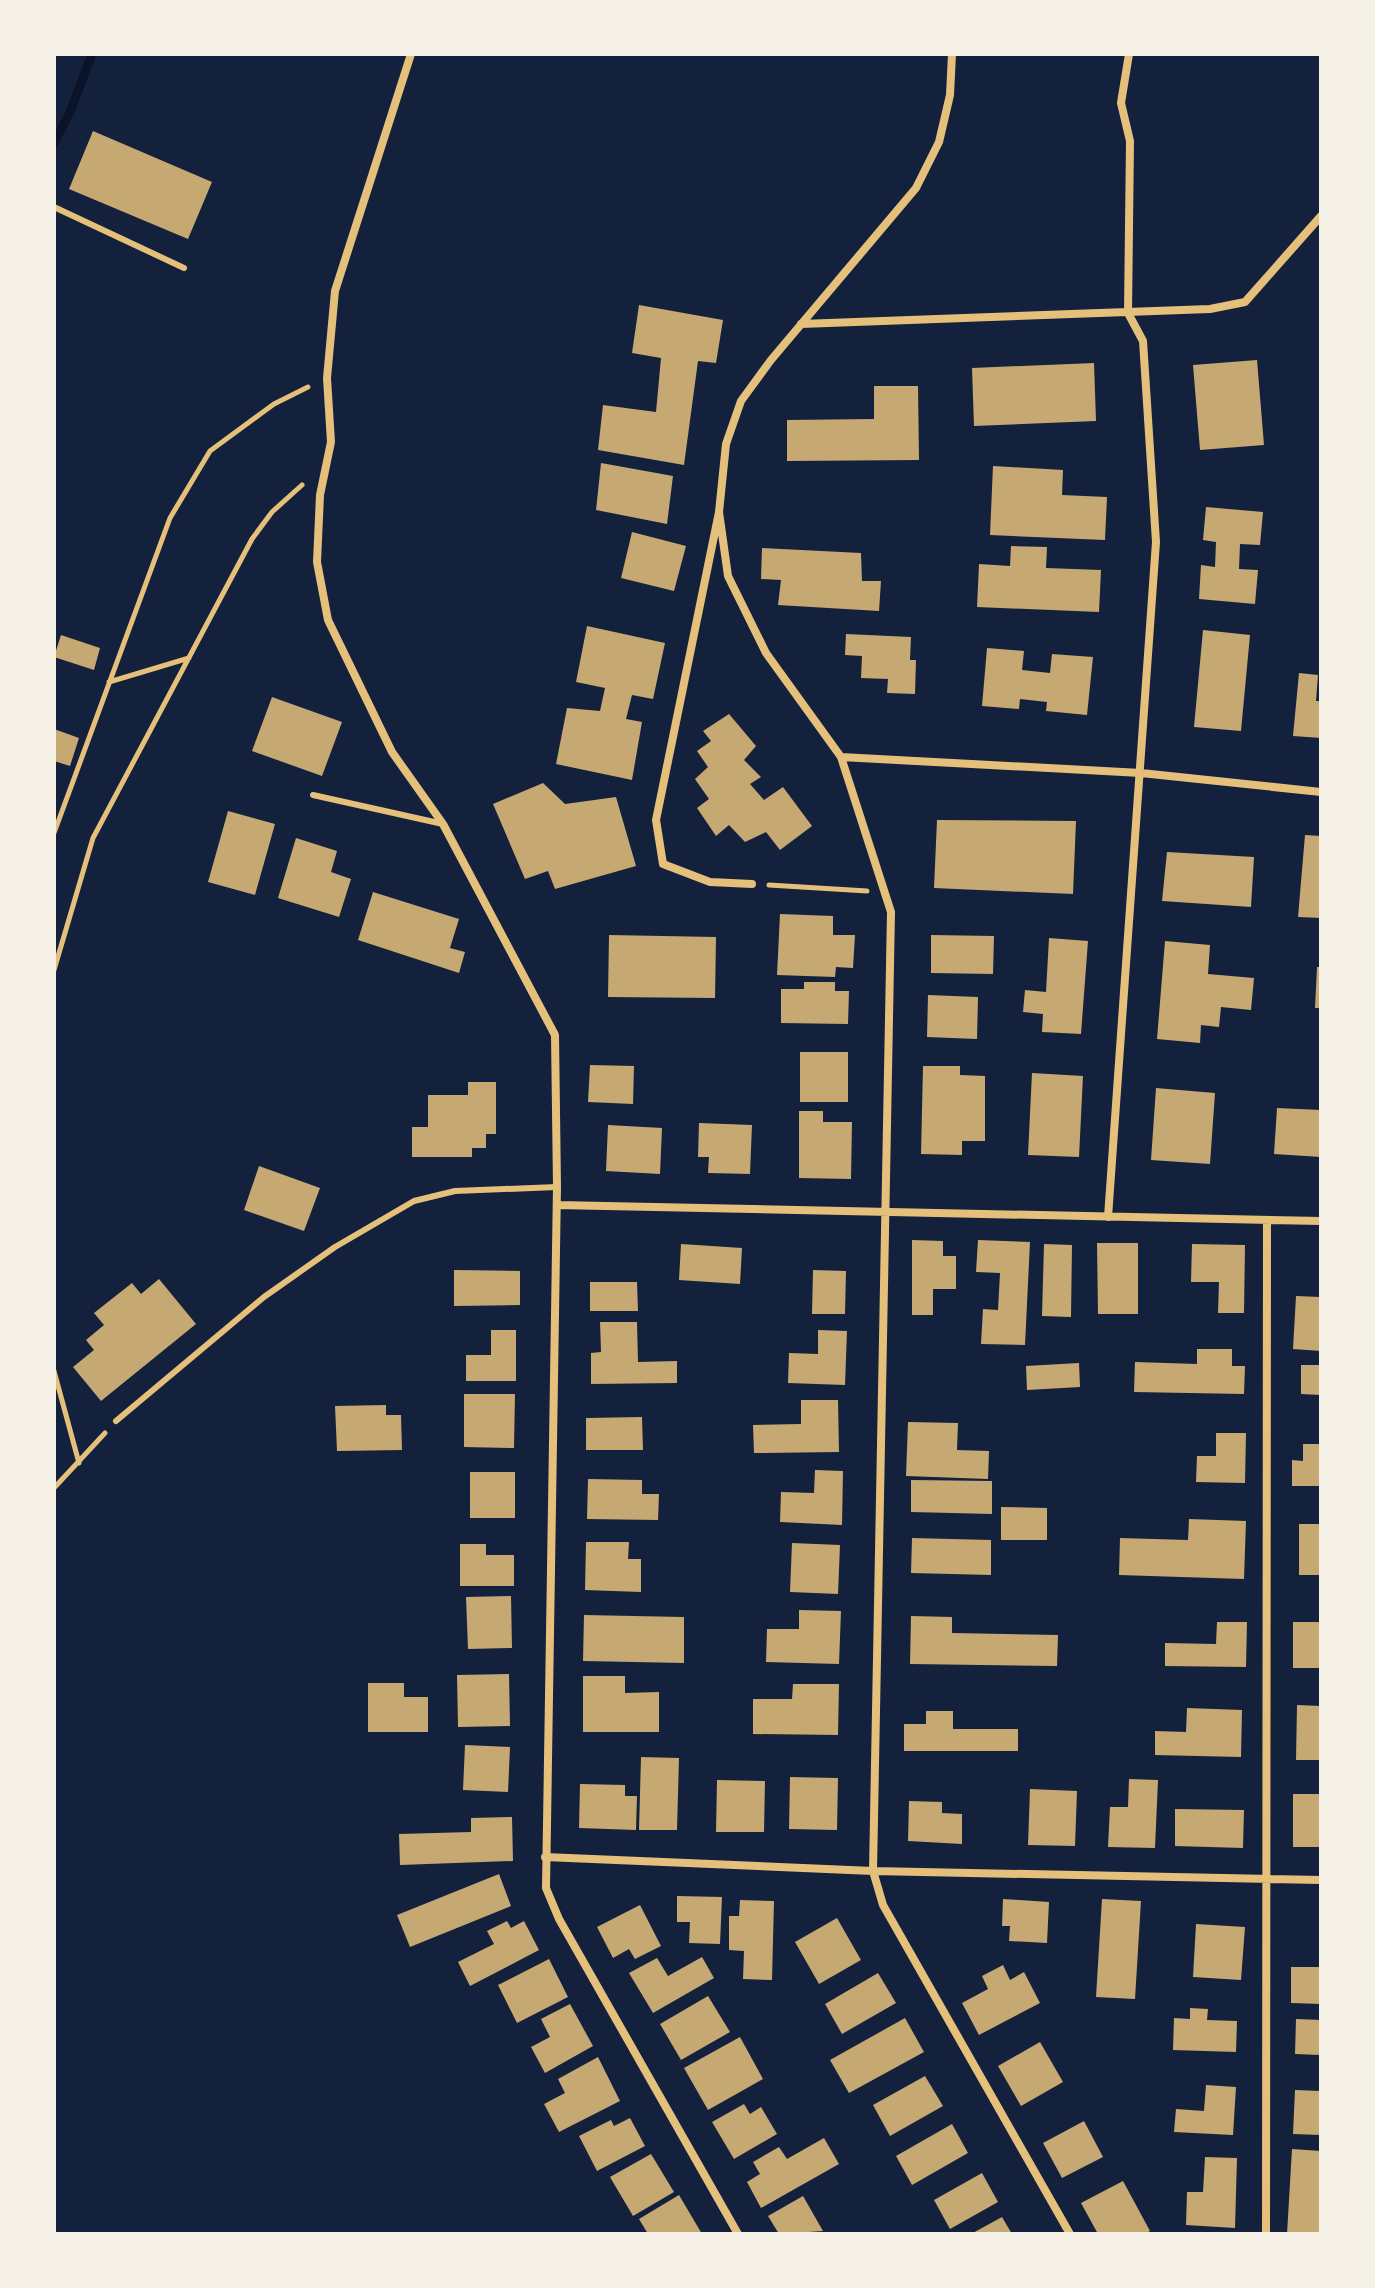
<svg xmlns="http://www.w3.org/2000/svg" width="1375" height="2288" font-family="Quicksand,sans-serif">
	<rect width="100%" height="100%" fill="#14213d"/>
	<g fill="none" stroke-linecap="round" stroke-linejoin="round">
		<path stroke="#0b132b" stroke-width="9" d="M54 143 70 112 92 54"/>
	</g>
	<path fill="#c6a872" d="M93 131 212 182 188 239 69 189Z
		M639 305 723 320 716 363 698 361 684 465 598 450 603 405 656 412 661 358 632 353Z
		M1257 360 1264 445 1200 450 1193 365Z
		M1094 363 1096 421 974 426 972 368Z
		M874 386H918L919 460 787 461V420L874 419Z
		M601 463 673 476 667 524 596 510Z
		M993 466 1063 470 1062 495 1107 497 1105 540 990 535Z
		M1206 507 1263 512 1260 545 1240 544 1239 569 1258 570 1255 604 1199 599 1201 565 1215 567 1216 542 1203 540Z
		M632 532 686 546 674 591 621 578Z
		M1011 546 1047 547 1046 568 1101 570 1099 612 977 607 979 564 1010 566Z
		M762 548 861 553 862 581H881L879 611 778 605 781 580 761 579Z
		M587 626 665 643 653 699 632 695 626 719 642 722 632 780 556 764 567 708 600 711 605 688 576 682Z
		M1203 630 1250 635 1241 731 1194 727Z
		M846 634 911 637 910 660H916L915 694 887 693 888 679 861 678 862 656 845 655Z
		M61 635 100 648 94 670 54 657Z
		M987 648 1024 651 1022 670 1050 673 1052 654 1093 657 1087 715 1046 711 1047 702 1020 699 1019 709 982 706Z
		M1299 673 1318 675 1316 701H1321V738L1293 736Z
		M272 697 342 722 322 776 252 751Z
		M729 714 756 746 744 760 761 777 750 784 764 800 783 787 812 826 780 850 766 832 745 842 729 825 716 836 697 808 709 799 695 779 708 767 697 751 711 741 703 731Z
		M54 729 79 738 70 766 54 761Z
		M543 783 565 804 616 797 636 866 555 889 548 871 525 879 493 804Z
		M228 811 275 824 255 895 208 882Z
		M937 820 1076 821 1073 894 934 888Z
		M1305 835 1321 836V918L1298 917Z
		M296 838 337 851 331 872 351 879 339 917 278 898Z
		M1167 852 1254 857 1251 907 1162 901Z
		M373 892 459 919 450 948 465 952 459 973 358 940Z
		M780 914 833 916V935H855L853 968 836 967 835 977 777 975Z
		M609 935 716 937 715 998 608 997Z
		M931 935 994 936 993 974 931 973Z
		M1049 938 1088 941 1081 1034 1042 1032 1043 1014 1023 1012 1025 990 1046 992Z
		M1165 941 1210 945 1208 974 1254 978 1251 1010 1221 1007 1219 1027 1201 1025 1200 1043 1157 1039Z
		M1317 967H1321V1008H1315Z
		M804 982H835V991H849L848 1024 781 1023V989H804Z
		M928 995 978 997 977 1039 927 1037Z
		M800 1052H848V1102H800Z
		M590 1065 634 1066 633 1104 588 1102Z
		M923 1066H960V1075L985 1076V1141H962V1155L921 1154Z
		M1032 1073 1083 1076 1079 1157 1028 1155Z
		M468 1082H496V1134H486V1148H472V1157H412V1127H428V1095H468Z
		M1156 1088 1215 1093 1210 1164 1151 1160Z
		M1277 1108 1321 1110V1157L1274 1154Z
		M799 1111H823V1122H852L851 1179 799 1178Z
		M699 1123 752 1125 750 1174 708 1173 709 1157H698Z
		M608 1125 662 1128 660 1174 606 1171Z
		M259 1166 320 1188 304 1231 244 1210Z
		M912 1240 943 1241V1256H956V1289H933V1315H912Z
		M978 1240 1030 1242 1025 1345 981 1344 983 1309 998 1310 1000 1273 976 1272Z
		M1097 1243H1138V1314H1098Z
		M681 1244 742 1248 740 1284 679 1280Z
		M1044 1244 1072 1245 1071 1317 1042 1316Z
		M1192 1244 1245 1245 1244 1313H1218L1219 1282H1191Z
		M454 1270 520 1271V1305L454 1306Z
		M813 1270 846 1271 845 1314H812Z
		M159 1279 196 1324 101 1401 73 1367 94 1350 86 1340 104 1325 94 1313 132 1283 141 1294Z
		M590 1282H637L638 1311H590Z
		M1296 1296 1321 1297V1351L1293 1349Z
		M600 1322H637L638 1362 677 1361V1383L591 1384V1353L601 1352Z
		M491 1330H516V1381H466V1355H491Z
		M818 1330 847 1331 845 1385 788 1383 789 1353 818 1354Z
		M1197 1349H1232V1366H1245L1244 1394 1134 1392 1135 1362 1197 1364Z
		M1079 1363 1080 1387 1027 1390 1026 1366Z
		M1301 1365H1321V1395L1301 1394Z
		M464 1394H515L514 1448 464 1447Z
		M801 1400H838L839 1452 754 1453 753 1425 801 1424Z
		M386 1405V1415H401L402 1450 337 1451 335 1406Z
		M642 1417 643 1450H586V1418Z
		M908 1422 958 1423 957 1450 989 1451 988 1479 906 1476Z
		M1216 1433H1246L1245 1483 1196 1482 1197 1456H1216Z
		M1303 1444H1321V1486H1292V1460L1303 1461Z
		M815 1470 843 1471 842 1525 780 1522 781 1492 814 1493Z
		M470 1472H515V1518H470Z
		M588 1479 642 1480V1494H659L658 1520 587 1519Z
		M911 1480 992 1481V1514L911 1512Z
		M1001 1507 1047 1508V1540H1001Z
		M1189 1519 1246 1521 1244 1579 1119 1575 1120 1538 1188 1540Z
		M1299 1524H1321V1575H1299Z
		M912 1538 991 1540V1575L911 1573Z
		M586 1542H629L628 1559H641V1592L585 1590Z
		M792 1543 840 1545 838 1594 790 1592Z
		M460 1544H486V1555H514V1586H460Z
		M511 1596 512 1648 468 1649 466 1597Z
		M799 1610 841 1611 839 1664 766 1662 767 1629H799Z
		M584 1615 684 1617V1663L583 1661Z
		M911 1616 952 1617V1633L1058 1635 1057 1666 910 1664Z
		M1217 1622H1247L1246 1667 1165 1666V1643L1216 1644Z
		M1293 1622H1321V1668H1293Z
		M509 1674 510 1726 458 1727 457 1675Z
		M583 1676H625V1693L659 1692V1732H583Z
		M368 1683H404V1697H428V1732H368Z
		M793 1684H839L838 1735 753 1734V1699H792Z
		M1297 1705 1321 1706V1760H1296Z
		M1187 1708 1242 1710 1241 1757 1155 1755V1731L1186 1732Z
		M926 1711H953V1729H1018V1751H904V1724H926Z
		M465 1745 510 1747 508 1792 463 1790Z
		M641 1757 679 1758 677 1830H639Z
		M790 1777 838 1778 837 1830 789 1829Z
		M1129 1779 1158 1780 1155 1848 1108 1847 1110 1807H1128Z
		M717 1780 765 1781 764 1832H716Z
		M580 1784 625 1785V1796H637L636 1830 579 1828Z
		M1030 1789 1077 1791 1075 1846 1028 1845Z
		M1293 1794H1321V1847H1293Z
		M909 1801 942 1802V1813L962 1814V1844L908 1841Z
		M1175 1809 1244 1810 1243 1848 1175 1846Z
		M512 1817 513 1861 400 1865 399 1834 471 1832V1818Z
		M499 1874 511 1906 410 1947 397 1915Z
		M677 1896 722 1897 720 1944 689 1943 690 1922H677Z
		M1003 1899 1049 1902 1047 1943 1009 1941 1010 1926H1002Z
		M1102 1899 1141 1901 1135 1999 1096 1997Z
		M740 1900 774 1901 772 1980 743 1979 744 1951 729 1950V1916H739Z
		M640 1905 661 1946 635 1959 629 1949 613 1958 597 1927Z
		M837 1918 861 1960 819 1984 795 1942Z
		M507 1921 511 1928 524 1921 539 1950 470 1986 458 1962 494 1944 487 1931Z
		M1196 1924 1245 1927 1241 1980 1193 1977Z
		M702 1957 714 1978 653 2013 629 1973 657 1958 668 1976Z
		M549 1959 568 1997 517 2023 498 1985Z
		M1003 1965 1010 1980 1024 1972 1040 2003 979 2035 962 2003 988 1989 982 1976Z
		M1291 1967H1321V2004L1291 2003Z
		M878 1973 896 2003 842 2034 825 2004Z
		M708 1996 730 2032 681 2060 660 2024Z
		M570 2004 593 2046 545 2073 531 2047 550 2037 541 2019Z
		M1190 2008 1208 2009 1207 2020 1237 2021 1236 2052 1173 2050 1174 2018 1190 2019Z
		M905 2018 924 2052 849 2093 830 2060Z
		M1296 2019 1321 2020V2055L1295 2054Z
		M740 2037 763 2079 708 2110 684 2068Z
		M1040 2042 1063 2082 1021 2106 998 2066Z
		M598 2057 620 2101 559 2132 544 2104 565 2093 558 2079Z
		M925 2076 943 2106 890 2136 873 2105Z
		M1206 2085 1236 2087 1233 2135 1174 2132 1176 2109 1204 2111Z
		M1295 2090 1321 2091V2135L1293 2134Z
		M744 2104 750 2114 761 2107 777 2134 734 2159 712 2122Z
		M630 2118 645 2146 597 2171 579 2136 611 2120 614 2126Z
		M1084 2121 1103 2157 1062 2178 1043 2143Z
		M952 2124 968 2153 912 2185 896 2156Z
		M824 2138 839 2164 761 2208 747 2182 760 2174 753 2162 779 2147 787 2159Z
		M1292 2149 1321 2151V2234H1287Z
		M651 2154 674 2192 633 2216 610 2177Z
		M1205 2157 1237 2158 1235 2228 1186 2225 1187 2192H1203Z
		M982 2173 998 2202 950 2229 934 2200Z
		M1123 2181 1150 2231 1144 2234H1098L1081 2203Z
		M679 2195 702 2234H648L639 2219Z
		M803 2196 823 2231 779 2234 768 2216Z
		M1002 2217 1012 2234H971Z"/>
	<g fill="none" stroke-linecap="round" stroke-linejoin="round">
		<path stroke="#e5c07b" stroke-width="5" d="M109 682 189 658
			M54 833 170 518 210 451 274 404 308 387
			M769 885 867 891
			M54 970 93 838 252 539 272 512 302 485
			M54 1371 79 1463
			M54 1488 105 1433"/>
		<path stroke="#e5c07b" stroke-width="6" d="M54 207 184 268
			M313 795 443 824
			M116 1421 264 1297 335 1247 414 1201 455 1191 557 1187"/>
		<path stroke="#e5c07b" stroke-width="8" d="M411 54 335 291 327 378 331 442 320 495 317 562 328 620 392 752 443 824 555 1035 557 1187 546 1888 559 1919 738 2234
			M801 324 1210 309 1245 302 1321 216
			M719 512 728 576 766 653 841 757 891 912 873 1871 883 1905 1070 2234
			M841 757 1141 773 1321 792
			M752 884 710 882 663 864 656 820 719 512 726 444 741 401 771 360 916 188 939 142 950 95 952 54
			M557 1205 1321 1221
			M1108 1217 1156 542 1143 341 1128 313 1130 141 1121 103 1129 54
			M545 1857 873 1871 1321 1880
			M1266 2234 1267 1220"/>
	</g>
	<rect width="1375" height="2288" fill="none" stroke="#f6f1e7" stroke-width="112"/>
</svg>
